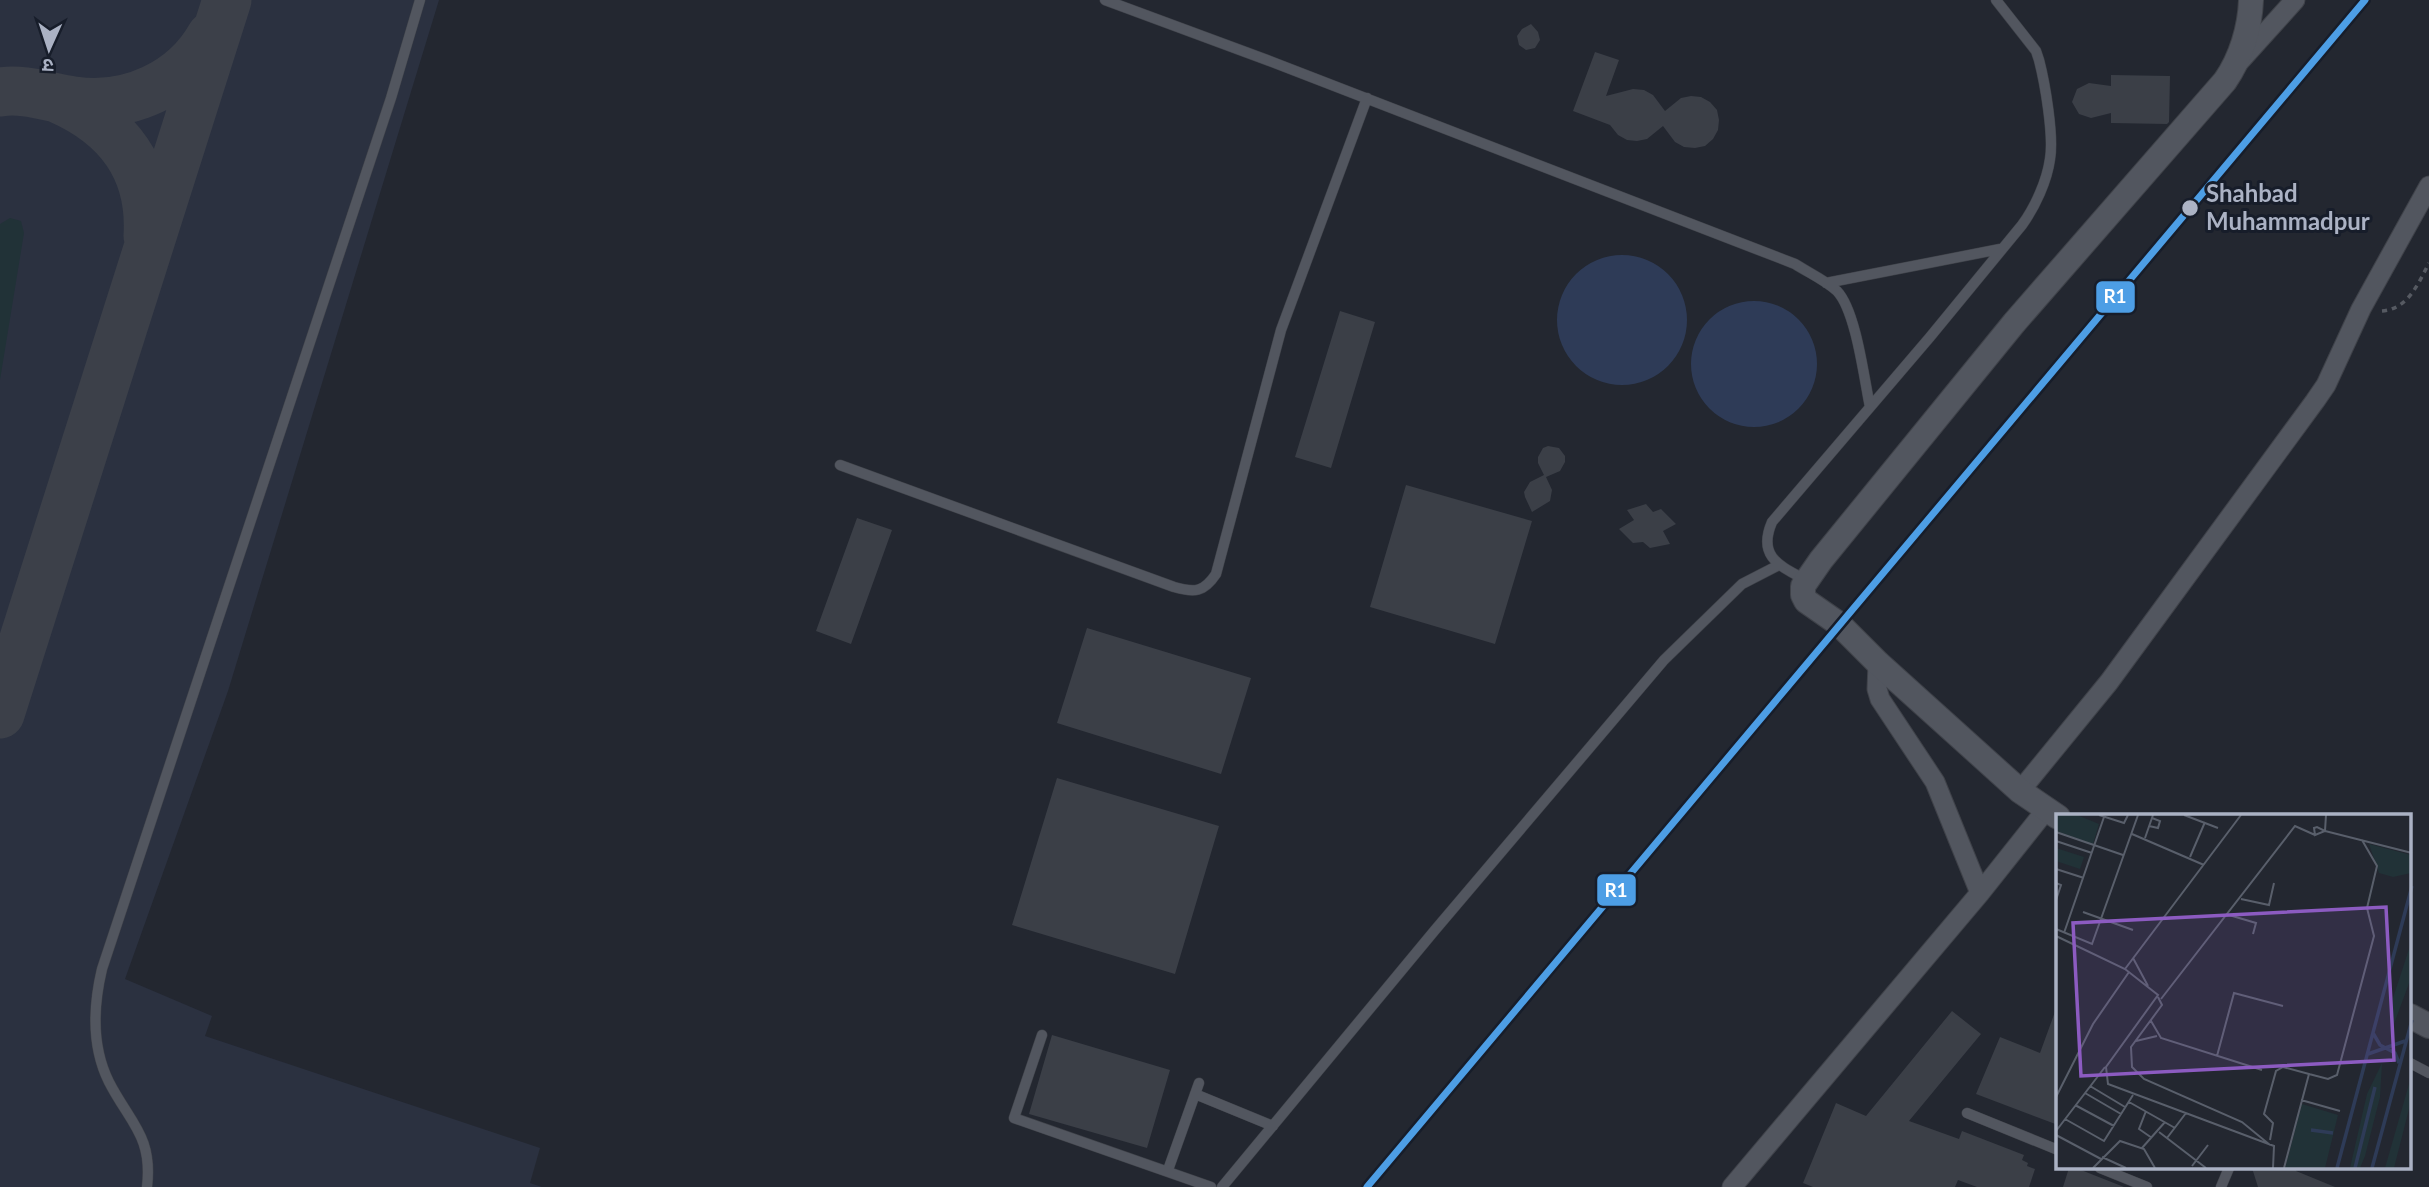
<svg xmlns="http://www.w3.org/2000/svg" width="2429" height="1187" font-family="Lato,'Noto Sans Devanagari',sans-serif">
	<rect width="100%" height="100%" fill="#232730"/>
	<path fill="#2b3140" d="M0 0H439L228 691 125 979 212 1016 205 1036 540 1148 530 1183 542 1187H0Z"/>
	<path fill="#213237" d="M10 218 21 221 24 233 0 380V224Z"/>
	<path fill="#2e3b57" d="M1557 320a65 65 0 1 1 130 0a65 65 0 1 1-130 0Z
		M1691 364a63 63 0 1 1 126 0a63 63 0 1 1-126 0Z"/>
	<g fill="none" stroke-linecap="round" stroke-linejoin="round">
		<path stroke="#3c4049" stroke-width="49" d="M0 92C25 88 50 98 74 101 128 109 184 84 211 36
			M59 99C118 125 152 169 148 236
			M0 714 227 0"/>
	</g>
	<path fill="#3b3f47" d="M1531 24 1538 32 1540 40 1535 48 1526 50 1519 45 1517 36 1522 29Z
		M1595 52 1619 60 1606 96 1633 89 1644 90 1653 95 1665 111 1681 98 1691 96 1701 97 1710 102 1717 110 1719 120 1718 130 1713 139 1705 146 1695 148 1684 147 1675 142 1663 126 1647 139 1637 141 1627 140 1618 135 1610 125 1573 111Z
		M2111 75 2170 76 2169 122 2167 124 2111 123V113L2091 118 2079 114 2072 102 2077 89 2089 83 2111 86Z
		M1340 311 1375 322 1331 468 1295 457Z
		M1548 446 1559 448 1565 456V462L1560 471 1546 477 1552 490 1550 501 1532 512 1525 497 1524 492 1530 482 1544 475 1538 463V457L1543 448Z
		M1406 485 1532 521 1495 644 1370 607Z
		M1646 504 1653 512 1661 509 1676 524 1663 531 1670 544 1650 548 1643 542 1633 543 1619 529 1634 520 1627 510Z
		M857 518 892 530 851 644 816 631Z
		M1087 628 1251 678 1221 774 1057 723Z
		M1057 778 1219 826 1175 974 1012 925Z
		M2056 1009 2058 1010V1125L1976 1094 2000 1037 2040 1053Z
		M1952 1011 1981 1034 1909 1121 1959 1139 1962 1131 2024 1155 2022 1160 2028 1163 2027 1166 2035 1169 2029 1187H1977L1958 1180 1955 1187H1813L1803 1183 1836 1103 1866 1116Z
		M1052 1035 1170 1070 1147 1148 1029 1114Z
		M2069 1168H2076L2124 1187H2063Z
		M2252 1168H2297L2296 1171 2335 1187H2258Z"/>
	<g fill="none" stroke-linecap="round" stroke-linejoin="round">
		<g stroke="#3f4249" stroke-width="11">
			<path id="service" d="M1105 0 1267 60 1795 264C1809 273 1825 280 1837 291 1856 311 1864 378 1870 407
				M1826 283 2000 249
				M840 465 1174 587C1195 593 1204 592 1216 574L1281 330 1367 98
				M1806 580C1780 566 1757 557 1772 522L1930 337 2022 225C2035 207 2047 181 2050 159 2054 136 2045 83 2039 60L2036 51 1996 0
				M1042 1035 1014 1118 1211 1187
				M2410 1063 2429 1073
				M1195 1094 1273 1126
				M1967 1113 2058 1150
				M2100 1168 2147 1187
				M1168 1170 1199 1083
				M147 1187C153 1136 130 1123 109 1082 91 1046 93 1007 102 969L391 98 420 0
				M1222 1187 1435 930 1664 660 1742 584 1779 565
				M2221 1187 2229 1168"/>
		</g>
		<g stroke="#3f4249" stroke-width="21">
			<path id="minor" d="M2240 61 2295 0
				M1878 663 1877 689 1880 699 1935 782 1980 893
				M2020 791 2109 682 2315 401 2326 385 2361 309 2429 186
				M1732 1187 1980 893 2046 810"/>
		</g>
		<g stroke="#3f4249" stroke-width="26">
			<path id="tertiary" d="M2058 817 2020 791 1878 663 1839 624 1806 601 1803 595V586L1821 560 2014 323 2225 81C2241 58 2250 28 2251 0
				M2410 1016 2429 1026"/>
		</g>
		<path stroke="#565a62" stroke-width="3.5" stroke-dasharray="5 5" stroke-linecap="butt" d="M2382 311C2408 309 2418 284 2429 263"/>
		<use href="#service" stroke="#52565f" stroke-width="10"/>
		<use href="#minor" stroke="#52565f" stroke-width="19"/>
		<use href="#tertiary" stroke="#52565f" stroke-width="24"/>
		<g stroke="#171d2a" stroke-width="12">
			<path id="rail-1" d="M1367 1187 2365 0"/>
		</g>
		<use href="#rail-1" stroke="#4d9ee5" stroke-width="7"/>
	</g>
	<circle fill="#abb2c4" stroke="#171d2a" stroke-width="2.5" cx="2190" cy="208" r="9"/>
	<g text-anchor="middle" stroke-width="6" stroke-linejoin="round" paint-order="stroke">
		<g font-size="24" font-weight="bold" fill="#abb2c4" stroke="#171d2a" text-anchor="start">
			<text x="2206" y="202">Shahbad<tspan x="2206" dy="28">Muhammadpur</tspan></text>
		</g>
	</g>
	<g transform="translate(2056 814)">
		<rect width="355" height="355" fill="#232730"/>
		<path d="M0 1H21L43 10 37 30 0 17ZM313 30 355 41V59L337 63 323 59ZM0 34 28 43 24 55 0 47ZM355 129V164L335 218 337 184ZM326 249 324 283 309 342 304 354H294L311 280ZM355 263V287L338 354H329ZM246 290 282 301 269 354H229Z" fill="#213237"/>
		<path fill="none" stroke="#2e3b57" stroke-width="3.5" d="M317 219 324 231 339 239 343 249M312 240 349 227M255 316 277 319M281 354 356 72M299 354 319 273M316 354 356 206"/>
		<path fill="none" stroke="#595f6b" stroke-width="2" d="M43 1 68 9 72 1M128 1 162 14M270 1 269 17 356 39M93 12 102 14 104 7 96 4M258 14 261 13 269 17 259 21ZM0 18 67 41M76 20 148 51M89 24 97 1M0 27 36 39M134 43 149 8M0 55 28 64M0 69 5 71 0 86M185 85 213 91 218 69M27 98 77 116M173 101 200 109 197 120M0 115 36 130 82 1M8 119 48 3M0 122 69 155 102 181 50 253 52 270 218 332 217 354M77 144 92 172M69 155 185 1M102 183 106 191 75 233 76 253 88 265 186 308 214 331M105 185 239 12 259 21M95 207 105 224 206 256M80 227 101 222M161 242 178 179 227 192M253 260 272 265 281 261 318 122 311 94 321 52 306 26M34 272 69 293M29 279 65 300M0 283 37 210 73 158M245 286 284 297M73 288 119 314M19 291 58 312M90 297 83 315 96 324M9 305 48 327 77 281M0 317 49 253M103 318 150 354M0 321 45 345M111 324 130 299M214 326 217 309 208 300 220 257 227 253 253 260 228 354M86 334 109 308M46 343 70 354M136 352 152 331M37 354 64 327 88 335 99 354"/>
		<path fill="#8c5bc1" fill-opacity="0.15" stroke="#8c5bc1" stroke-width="3.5" d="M330 93 338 246 25 262 17 109Z"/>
		<rect width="355" height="355" fill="none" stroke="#abb2c4" stroke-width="3.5"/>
	</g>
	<g stroke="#171d2a" stroke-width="2.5">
		<rect x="2095" y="280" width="41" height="34" rx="7" fill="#4d9ee5"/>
		<rect x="1596" y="873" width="41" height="34" rx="7" fill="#4d9ee5"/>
	</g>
	<g font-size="19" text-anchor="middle" font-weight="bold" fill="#fff">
		<text x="2115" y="303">R1</text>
		<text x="1616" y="897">R1</text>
	</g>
	<g transform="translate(49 49) rotate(183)" stroke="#171d2a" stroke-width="5" paint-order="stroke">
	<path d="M0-5L12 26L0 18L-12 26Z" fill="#abb2c4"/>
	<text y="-10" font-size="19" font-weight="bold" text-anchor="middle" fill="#abb2c4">उ</text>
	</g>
</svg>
